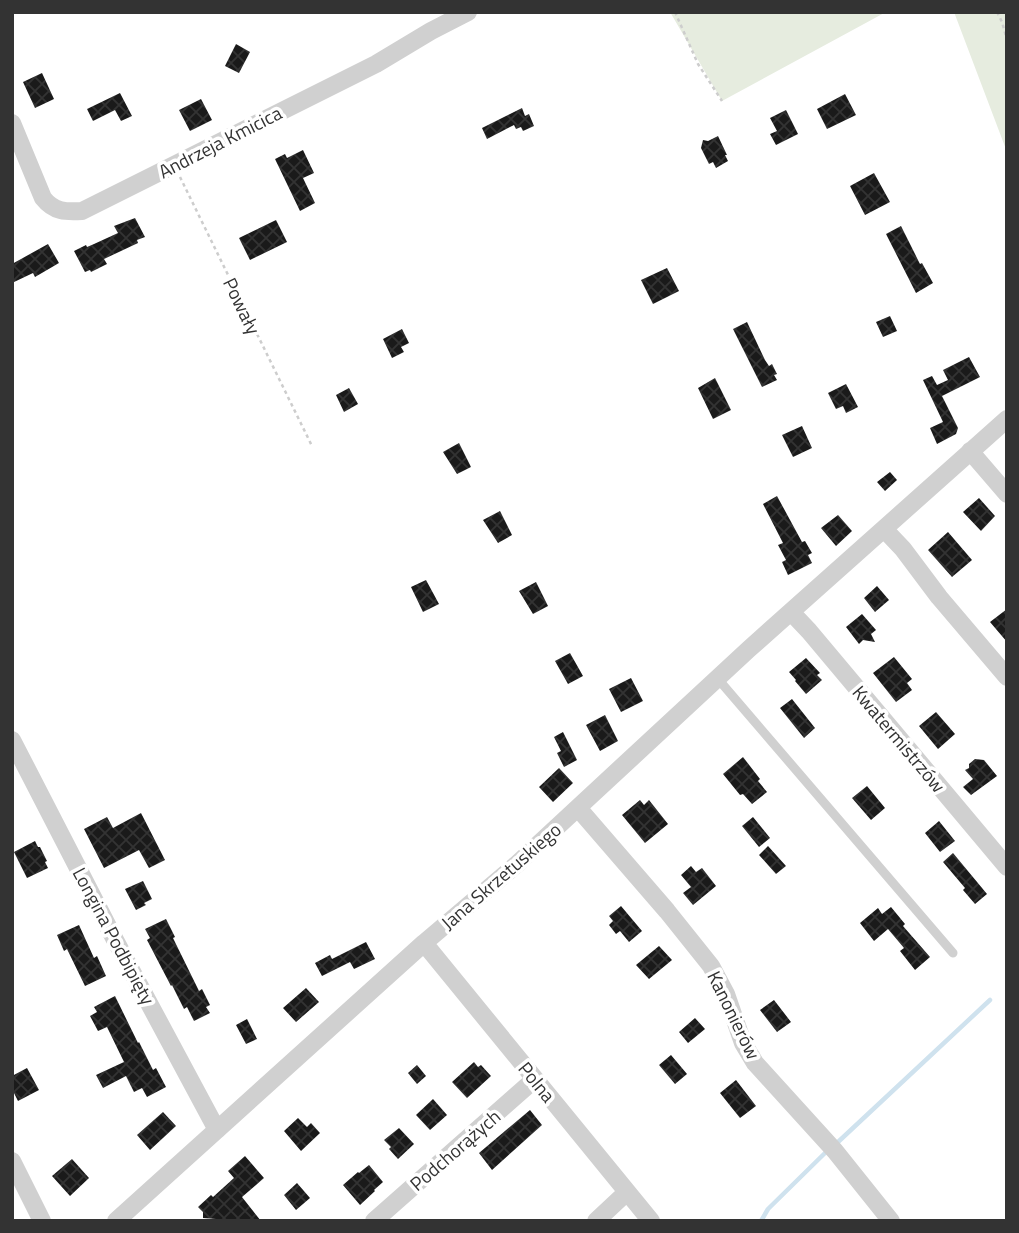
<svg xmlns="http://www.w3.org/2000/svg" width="1019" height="1233" font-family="'Titillium Web',sans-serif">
	<defs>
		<pattern id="building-cross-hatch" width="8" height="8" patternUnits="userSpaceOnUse" patternTransform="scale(1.75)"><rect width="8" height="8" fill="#1a1a1a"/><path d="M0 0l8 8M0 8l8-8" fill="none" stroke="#333"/></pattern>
	</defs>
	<rect width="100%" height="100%" fill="#fff"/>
	<path fill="#e6ecdf" d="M670 12H886L722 101Z
		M954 12H1007V152Z"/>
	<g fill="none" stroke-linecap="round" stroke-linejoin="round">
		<path stroke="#cfe2ee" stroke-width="4.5" d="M838 1142 990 1000
			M761 1221 768 1209 825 1153"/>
	</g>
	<path fill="url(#building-cross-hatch)" d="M236 44 250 52 239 73 225 66Z
		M42 73 54 99 35 108 23 82Z
		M120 93 132 116 121 121 115 110 93 121 87 109Z
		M845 94 856 115 827 129 817 109Z
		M201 99 212 120 190 131 179 110Z
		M522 108 525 116 529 114 534 126 523 131 521 127 516 129 514 125 487 139 482 128Z
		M786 110 798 134 776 145 770 134 777 131 770 118Z
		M718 136 727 155H725L728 161 716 168 713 162 709 164 701 148 703 140 708 141Z
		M303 150 314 173 303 178 315 203 300 211 275 159 285 154 287 158Z
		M874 173 890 202 865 215 850 186Z
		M135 218 145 237 137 240 138 243 104 259 107 264 91 272 90 270 85 272 74 251 86 245 87 247 94 244 118 233 114 226Z
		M276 220 287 242 250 260 239 238Z
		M901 226 920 264 922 263 933 283 916 293 886 234Z
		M48 244 59 263 35 277 33 273 12 283V264Z
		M667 268 679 291 653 304 641 280Z
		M890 316 897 331 883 337 876 322Z
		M747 322 765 360 769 366 772 364 777 374 774 375 777 380 762 387 733 329Z
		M402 329 409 343 401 347 404 352 392 358 383 339Z
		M969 357 980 377 942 396 958 428 956 434 937 444 930 428 943 422 923 380 932 376 937 385 948 380 943 370Z
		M715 378 731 410 713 419 698 388Z
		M846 384 858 407 846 413 843 406 836 409 828 393Z
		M349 388 358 404 344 412 336 395Z
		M802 426 812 448 793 457 782 435Z
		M459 443 471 467 457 474 443 452Z
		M890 472 897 480 885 491 877 482Z
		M777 496 802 542 805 541 812 553 808 555 812 563 788 575 782 562 786 560 778 545 783 543 763 504Z
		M979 498 995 516 981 531 963 512Z
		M500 511 512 535 498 543 483 520Z
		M838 515 852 531 836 546 821 528Z
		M948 532 972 560 952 577 928 550Z
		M426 580 439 604 423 612 411 587Z
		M536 582 548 606 533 614 519 591Z
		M877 586 889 600 875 612 864 598Z
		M1007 609V642L990 622Z
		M862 614 876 630 871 634 875 642 863 640 859 644 846 627Z
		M570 653 583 676 568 684 555 661Z
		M894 657 912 679 907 683 912 690 896 702 873 673Z
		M806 658 820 673 817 675 822 680 806 694 795 681 796 680 789 672Z
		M631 678 643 701 621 712 609 689Z
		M792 699 815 728 804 738 780 708Z
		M936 712 955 734 938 749 919 726Z
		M605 715 618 741 600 751 586 725Z
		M563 732 577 760 564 767 557 753 561 751 554 737Z
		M743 757 760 779 758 781 767 792 752 804 743 794 740 795 723 774Z
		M975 759 984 760 997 776 971 795 963 787 973 779 965 770 969 768V764Z
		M559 768 573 783 553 802 539 787Z
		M867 786 885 808 871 820 852 798Z
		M640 800 644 805 649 800 668 824 645 843 622 815Z
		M141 813 165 860 149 868 139 850 104 868 84 829 107 817 113 828Z
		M753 817 770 838 759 847 742 826Z
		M939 821 955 841 940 852 925 833Z
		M35 841 38 847H40L47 861 45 862 48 868 27 878 14 852Z
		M768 846 786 866 776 874 759 855Z
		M953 853 987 894 975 904 963 890 965 888 943 862Z
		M691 866 696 872 702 868 716 886 693 905 683 893 691 887 681 875Z
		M143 881 152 899 144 903 146 905 136 910 125 889Z
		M621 906 642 931 629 942 620 931 616 934 609 925 613 921 609 916Z
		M891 907 905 924 903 926 930 957 915 970 900 951 904 948 888 929 874 941 860 923 878 908 882 914Z
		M166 919 175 937 173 938 199 991 202 989 210 1005 206 1007 210 1013 194 1021 187 1007 184 1009 172 985 171 986 147 940 150 938 145 929Z
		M79 925 94 958 97 956 106 976 85 986 67 949 64 951 57 935Z
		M366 942 375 959 354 969 350 962 322 976 315 963 330 955 332 959Z
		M659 946 672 960 649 979 636 965Z
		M306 988 319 1002 296 1022 283 1008Z
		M115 996 138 1043 139 1042 153 1070 156 1068 166 1087 147 1097 142 1088 134 1092 126 1076 103 1088 96 1075 124 1062 107 1027 98 1031 90 1016 97 1012 94 1007Z
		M774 1000 791 1022 777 1032 760 1010Z
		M695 1018 705 1029 688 1043 679 1032Z
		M247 1019 257 1039 246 1044 236 1025Z
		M671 1055 687 1074 675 1084 659 1065Z
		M474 1062 478 1067 481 1065 491 1076 467 1098 452 1082Z
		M417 1065 426 1076 417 1084 408 1073Z
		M27 1068 39 1090 18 1101 12 1089V1076Z
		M736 1080 756 1106 740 1118 720 1093Z
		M433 1099 447 1115 430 1130 416 1115Z
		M530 1110 542 1125 492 1170 479 1153Z
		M163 1112 176 1126 150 1150 137 1135Z
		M298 1118 307 1127 311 1123 320 1133 301 1151 284 1131Z
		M399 1128 414 1144 398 1159 389 1149 391 1147 384 1140Z
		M245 1156 264 1178 242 1197 261 1221H218L216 1219 203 1218V1212L198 1207 211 1195 213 1197 234 1178 228 1171Z
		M72 1159 89 1178 70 1196 52 1176Z
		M369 1165 383 1182 374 1190 375 1191 360 1205 343 1185 358 1172 359 1173Z
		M297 1183 310 1198 296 1210 284 1195Z"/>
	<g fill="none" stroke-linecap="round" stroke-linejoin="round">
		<path stroke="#cdcdcd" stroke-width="2.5" stroke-dasharray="3.5 3.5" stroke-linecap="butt" d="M675 12 698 64 722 101
			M997 12 1002 22 1007 40
			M180 177 312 446"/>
		<path stroke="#d0d0d0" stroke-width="9" d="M718 679 953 953"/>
		<path stroke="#d0d0d0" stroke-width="18" d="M12 123 43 198C54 212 66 212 82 211L376 64 431 31 468 12
			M970 451 1007 494
			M884 529 903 549 939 597 1007 677
			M791 612 809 631 1007 867
			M12 740 114 938 217 1130
			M578 808 667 911 711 966 726 994 743 1043 755 1063 835 1151 891 1221
			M424 943 651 1221
			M12 1161 42 1221
			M116 1221 424 943 517 864 749 649 1007 419
			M374 1221 535 1079
			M596 1221 627 1192"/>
	</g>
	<g text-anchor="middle" stroke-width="7" stroke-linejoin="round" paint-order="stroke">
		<g font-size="19" fill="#333" stroke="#fff">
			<text transform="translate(220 142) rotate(-27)" y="7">Andrzeja Kmicica</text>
			<text transform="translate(242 306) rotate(64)" y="7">Powały</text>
			<text transform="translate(899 739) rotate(50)" y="7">Kwatermistrzów</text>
			<text transform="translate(501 876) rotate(-41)" y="7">Jana Skrzetuskiego</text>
			<text transform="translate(114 936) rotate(62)" y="7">Longina Podbipięty</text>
			<text transform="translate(734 1015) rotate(64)" y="7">Kanonierów</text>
			<text transform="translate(537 1082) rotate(51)" y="7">Polna</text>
			<text transform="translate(455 1150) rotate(-41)" y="7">Podchorążych</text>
		</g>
	</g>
	<rect width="1019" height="1233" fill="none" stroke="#333333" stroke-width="28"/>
</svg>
